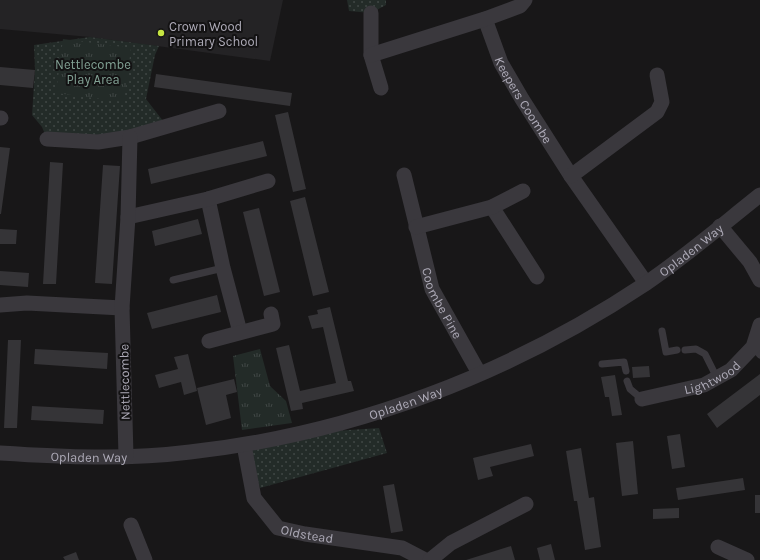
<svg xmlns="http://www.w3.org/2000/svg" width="760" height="560" font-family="Karla,sans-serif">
	<defs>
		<pattern id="grass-dots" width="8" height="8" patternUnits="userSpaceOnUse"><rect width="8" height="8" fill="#232b28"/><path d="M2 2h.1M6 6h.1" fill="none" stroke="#404745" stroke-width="1.8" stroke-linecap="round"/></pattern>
		<pattern id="park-tufts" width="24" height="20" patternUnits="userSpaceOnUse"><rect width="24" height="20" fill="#232b28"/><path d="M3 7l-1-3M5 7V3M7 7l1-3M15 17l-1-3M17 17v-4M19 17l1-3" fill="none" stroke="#404745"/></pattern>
	</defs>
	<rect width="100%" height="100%" fill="#181718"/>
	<path fill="#242325" d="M0 0H283L270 61 90 37 0 29Z"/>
	<path fill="url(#grass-dots)" d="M347 0H386V5L371 13 349 11Z
		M90 37 159 46 155 55 146 99 167 126 130 137 47 139 42 127 32 115 35 70 34 45Z
		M379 428 387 453 260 488 247 437Z"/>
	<path fill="url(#park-tufts)" d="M63 39 131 48 124 102 56 93Z
		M260 349 270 386 286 401 292 423 242 430 233 356Z"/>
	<path fill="#353437" d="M0 67 35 70 33 88 0 85Z
		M156 74 292 93 290 106 154 87Z
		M288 112 306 189 293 192 275 115Z
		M263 141 267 156 151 184 148 169Z
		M0 147 10 148 1 214H0Z
		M50 162 63 163 56 284H43Z
		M103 165 120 166 112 284 95 283Z
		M305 197 329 292 313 296 290 201Z
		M259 208 280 292 264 296 243 212Z
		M198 219 202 234 155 246 152 231Z
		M0 229 17 230 16 244H0Z
		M0 271 29 273 28 287 0 285Z
		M217 295 221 312 152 329 147 313Z
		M330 307 348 381H351L354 391 302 403 303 409 291 411 276 348 289 345 300 391 336 383 323 327 312 329 308 316 318 314 317 310Z
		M8 340H21L17 428H4Z
		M35 349 108 353 107 369 34 364Z
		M188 354 197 391 184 395 181 382 159 388 155 375 178 369 174 357Z
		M649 366 650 377 633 378 632 367Z
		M760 374V395L717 428 707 414Z
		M615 375 622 415 612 416 609 397H605L601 377Z
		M234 379 237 392 226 395 231 418 206 425 197 388Z
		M32 406 104 410 103 424 31 420Z
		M680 434 685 467 672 469 667 436Z
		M633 441 638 494 622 496 616 443Z
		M531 444 534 456 490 467 493 476 478 480 473 458Z
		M581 448 589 498 594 497 601 547 585 550 577 501H574L566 451Z
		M743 478 745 490 678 500 676 488Z
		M394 484 403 531 391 533 383 486Z
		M755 495H760V513H755Z
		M679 508V518L653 519V509Z
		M551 544 555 560H540L537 548Z
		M511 546 515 560H466Z
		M76 552 79 560H65L63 557Z"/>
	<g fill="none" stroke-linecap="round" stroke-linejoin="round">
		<path stroke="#3a383d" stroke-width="7" d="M173 280 223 268
			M662 331 666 352 677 350
			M753 347 760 355
			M685 350 696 349 705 354 717 378
			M602 364 624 362 626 371
			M627 381 630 389 642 399"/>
		<g stroke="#3a383d" stroke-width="15">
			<path d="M371 13V55L381 88"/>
			<path id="s1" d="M485 19 501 63 522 99 571 176 646 283"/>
			<path d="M371 55 485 19 520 6 525 0"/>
			<path d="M0 118H1"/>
			<path d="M47 139 98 142 130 137 219 111"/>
			<path id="s2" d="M404 175 432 289 479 373"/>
			<path d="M571 176 657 112 662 102 657 75"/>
			<path d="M208 199 223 268 240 332"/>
			<path d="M492 207 537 277"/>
			<path d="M128 217 208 199 268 181"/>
			<path d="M720 226 750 262 760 280"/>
			<path d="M416 227 492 207 523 191"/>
			<path d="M0 305 27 303 122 308"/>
			<path d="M209 341 273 324 271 314"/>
			<path id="s3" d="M642 399 704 385 731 370 753 347 760 325"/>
			<path id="s4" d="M244 445 254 498 278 528 305 534 402 548 425 560"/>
			<path id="s5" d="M0 453C63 457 127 460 190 452 353 434 510 374 645 284 685 257 722 225 760 195"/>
			<path d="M126 456 122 308 128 217 130 137"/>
			<path d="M131 525 145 560"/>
			<path d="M718 547 747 560"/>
			<path d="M430 560 451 543 526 504"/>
		</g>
	</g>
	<circle fill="#c6e542" stroke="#131213" stroke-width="1.5" cx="161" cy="33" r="4"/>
	<g text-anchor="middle" stroke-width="4" stroke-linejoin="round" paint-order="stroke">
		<g font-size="13" fill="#adaab7" stroke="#131213" text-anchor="start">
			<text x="169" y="31">Crown Wood<tspan x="169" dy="15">Primary School</tspan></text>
		</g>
		<g font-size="13" fill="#82a194" stroke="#131213">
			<text x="93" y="69">Nettlecombe<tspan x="93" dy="15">Play Area</tspan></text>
		</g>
		<g font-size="13" fill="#adaab7" stroke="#131213">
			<text dy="5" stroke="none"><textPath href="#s1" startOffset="90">Keepers Coombe</textPath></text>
			<text dy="5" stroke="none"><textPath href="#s5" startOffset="737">Opladen Way</textPath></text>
			<text dy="5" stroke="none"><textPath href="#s2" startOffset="134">Coombe Pine</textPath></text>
			<text dy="5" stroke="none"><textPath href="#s3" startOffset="74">Lightwood</textPath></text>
			<text transform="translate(124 382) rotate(-91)" y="5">Nettlecombe</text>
			<text dy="5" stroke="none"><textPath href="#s5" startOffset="412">Opladen Way</textPath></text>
			<text dy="5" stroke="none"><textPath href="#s5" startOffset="89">Opladen Way</textPath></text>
			<text dy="5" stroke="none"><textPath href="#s4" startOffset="122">Oldstead</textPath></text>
		</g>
	</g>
</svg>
